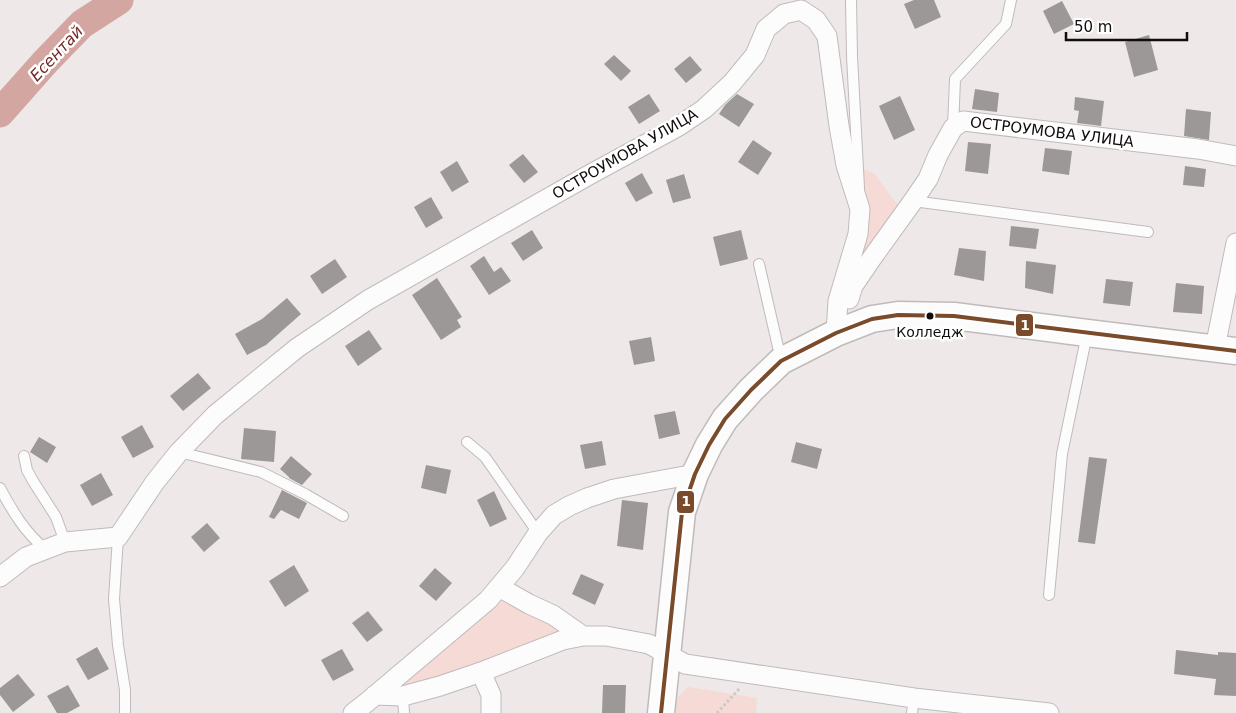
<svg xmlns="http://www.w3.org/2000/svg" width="1236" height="713" font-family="'DejaVu Sans',sans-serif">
	<rect width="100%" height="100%" fill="#eee8e8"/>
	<path fill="#f5dad6" d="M862 169 874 173 900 208 852 281Z
		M499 602 513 603 564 629 559 636 458 677 403 686 404 679 486 610Z
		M688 687 757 698 756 713H674L675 700Z"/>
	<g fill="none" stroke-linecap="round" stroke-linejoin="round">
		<path stroke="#d3a6a1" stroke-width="29" d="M0 113 46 61 82 24 119 0"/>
	</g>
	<path fill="#9c9898" d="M914 0H934L941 17 915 29 904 4Z
		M1062 1 1074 24 1054 34 1043 11Z
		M1149 35 1158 70 1134 77 1125 42Z
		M614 55 631 71 621 81 604 64Z
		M690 56 702 70 686 83 674 69Z
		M975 89 999 93 997 112 972 109Z
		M649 94 660 111 639 124 628 107Z
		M737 94 754 104 739 127 719 114 725 105Z
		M900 96 915 130 894 140 879 106Z
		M1075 97 1104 101 1101 126 1077 123 1079 111 1074 110Z
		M1186 109 1211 112 1209 140 1184 136Z
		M753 140 772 153 758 175 738 162Z
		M968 142 991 144 988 174 965 171Z
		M1045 148 1072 151 1069 175 1042 171Z
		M523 154 538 172 524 183 509 165Z
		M457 161 469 182 452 192 440 172Z
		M1185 166 1206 169 1204 187 1183 185Z
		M642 173 653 193 636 202 625 183Z
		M684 174 691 198 673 203 666 180Z
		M431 197 443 218 426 228 414 207Z
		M1011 226 1039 229 1036 249 1009 246Z
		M532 230 543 248 523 261 511 243Z
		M741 230 748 259 720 266 713 237Z
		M959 248 986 251 984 281 954 275Z
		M484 256 494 272 501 267 511 281 489 295 470 266Z
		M335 259 347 277 322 294 310 276Z
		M1026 261 1056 265 1053 294 1025 288Z
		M437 278 462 317 457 320 461 327 441 340 412 295Z
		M1106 279 1133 282 1130 306 1103 303Z
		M1176 283 1204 286 1202 314 1173 312Z
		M287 298 301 314 266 345 247 355 235 334 262 319Z
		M369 330 382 349 358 366 345 346Z
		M651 337 655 361 634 365 629 341Z
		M198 373 211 388 183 411 170 396Z
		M675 411 680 434 659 439 654 415Z
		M142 425 154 447 133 458 121 437Z
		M244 428 276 431 274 462 241 459Z
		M39 437 56 447 47 463 30 452Z
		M602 441 606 465 585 469 580 445Z
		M796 442 822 449 817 469 791 462Z
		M291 456 312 474 302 485 289 478V477L280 469Z
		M1089 457 1107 459 1095 544 1078 542Z
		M426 465 451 470 446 494 421 488Z
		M101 473 113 495 92 506 80 485Z
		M282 490 307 503 299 519 281 510 274 519 269 517Z
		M494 491 507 519 490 527 477 500Z
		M622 500 648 503 643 550 617 546Z
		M207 523 220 538 204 552 191 537Z
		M294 565 309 591 285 607 269 581Z
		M435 568 452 583 436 601 419 586Z
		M581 574 604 584 595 605 572 594Z
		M368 611 383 630 367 642 352 623Z
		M97 647 109 669 88 680 76 659Z
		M342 649 354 670 333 681 321 660Z
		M1176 650 1218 655V652L1236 653V696L1214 695 1216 679 1174 674Z
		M18 674 35 695 13 712 0 695V688Z
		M68 685 80 706 67 713H57L47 696Z
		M603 685H626L625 713H602Z"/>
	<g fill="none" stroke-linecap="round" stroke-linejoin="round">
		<g stroke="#c0bbba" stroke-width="12">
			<path id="lane" d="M851 0 852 56 859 188
				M953 128 955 79 1006 24 1011 0
				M913 201 1148 232
				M759 264 781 360
				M467 442 485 457 538 533
				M179 452 261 472 305 494 343 516
				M24 456 27 470 33 481 56 517 65 542
				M0 488C13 512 24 531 45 549
				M118 537 114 599 118 645 125 690V713
				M1049 595 1062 454 1087 334
				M403 696 404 713
				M912 713 914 698"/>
		</g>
		<g stroke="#c0bbba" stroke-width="21">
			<path id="street" d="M849 299 853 286 872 258 913 201 928 179 938 155 953 128 963 121 1198 149 1236 156
				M1215 348 1236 243
				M0 577 26 557 65 542 118 537 155 482 179 452 215 415 297 348 368 300 589 175 679 126 704 109 732 83 755 55 766 29 784 14 801 10 816 20 827 36 839 126 846 165 860 209 858 234 838 301 836 333
				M499 587 529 604 553 615 583 636
				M481 672 491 695V713
				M375 695 403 696 440 686 481 672 563 640 583 636H606L649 644 685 664 914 698 1049 713
				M353 713 366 703 488 600 515 568 538 533 554 515 569 506 587 498 614 489 695 474"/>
		</g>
		<g stroke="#c0bbba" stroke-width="29">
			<path id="secondary" d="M661 713 682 512 695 474 709 445 725 419 751 390 781 361 836 333 872 319 898 315 954 316 1087 333 1236 351"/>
		</g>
		<path stroke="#cac8c8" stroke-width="3" stroke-dasharray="2.5 2.5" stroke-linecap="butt" d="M717 713 740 688"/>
		<use href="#lane" stroke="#fcfcfc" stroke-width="10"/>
		<use href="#street" stroke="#fcfcfc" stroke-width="19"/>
		<use href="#secondary" stroke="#fcfcfc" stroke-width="26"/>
		<g stroke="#fff" stroke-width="8">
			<path id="bus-1" d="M661 713 682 512 695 474 709 445 725 419 751 390 781 361 836 333 872 319 898 315 954 316 1236 351"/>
		</g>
		<use href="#bus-1" stroke="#7a4b2a" stroke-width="4"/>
	</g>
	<circle fill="#110d0d" stroke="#fff" stroke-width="2" cx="930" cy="316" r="4.5"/>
	<g text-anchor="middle" stroke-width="5" stroke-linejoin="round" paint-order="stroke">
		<g font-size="14" fill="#110d0d" stroke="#fff">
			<text x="930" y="337">Колледж</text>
		</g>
		<g font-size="15" fill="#110d0d" stroke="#fff">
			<text transform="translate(1052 132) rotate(7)" y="5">ОСТРОУМОВА УЛИЦА</text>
			<text transform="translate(625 154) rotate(-30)" y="5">ОСТРОУМОВА УЛИЦА</text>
		</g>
		<g font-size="16" font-style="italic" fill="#732723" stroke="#fff">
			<text transform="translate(56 53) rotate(-47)" y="6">Есентай</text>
		</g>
	</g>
	<g stroke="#fff" stroke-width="2">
		<rect x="1015" y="313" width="19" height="24" rx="5" fill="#7a4b2a"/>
		<rect x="676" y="490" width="19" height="24" rx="5" fill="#7a4b2a"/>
	</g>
	<g font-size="14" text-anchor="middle" font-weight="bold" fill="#fff">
		<text x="1025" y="330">1</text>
		<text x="686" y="506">1</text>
	</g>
	<path d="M1066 32v8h121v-8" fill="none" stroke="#110d0d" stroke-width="2.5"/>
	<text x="1074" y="32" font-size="15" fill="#110d0d" stroke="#ffffff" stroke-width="4" paint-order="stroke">50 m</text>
</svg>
